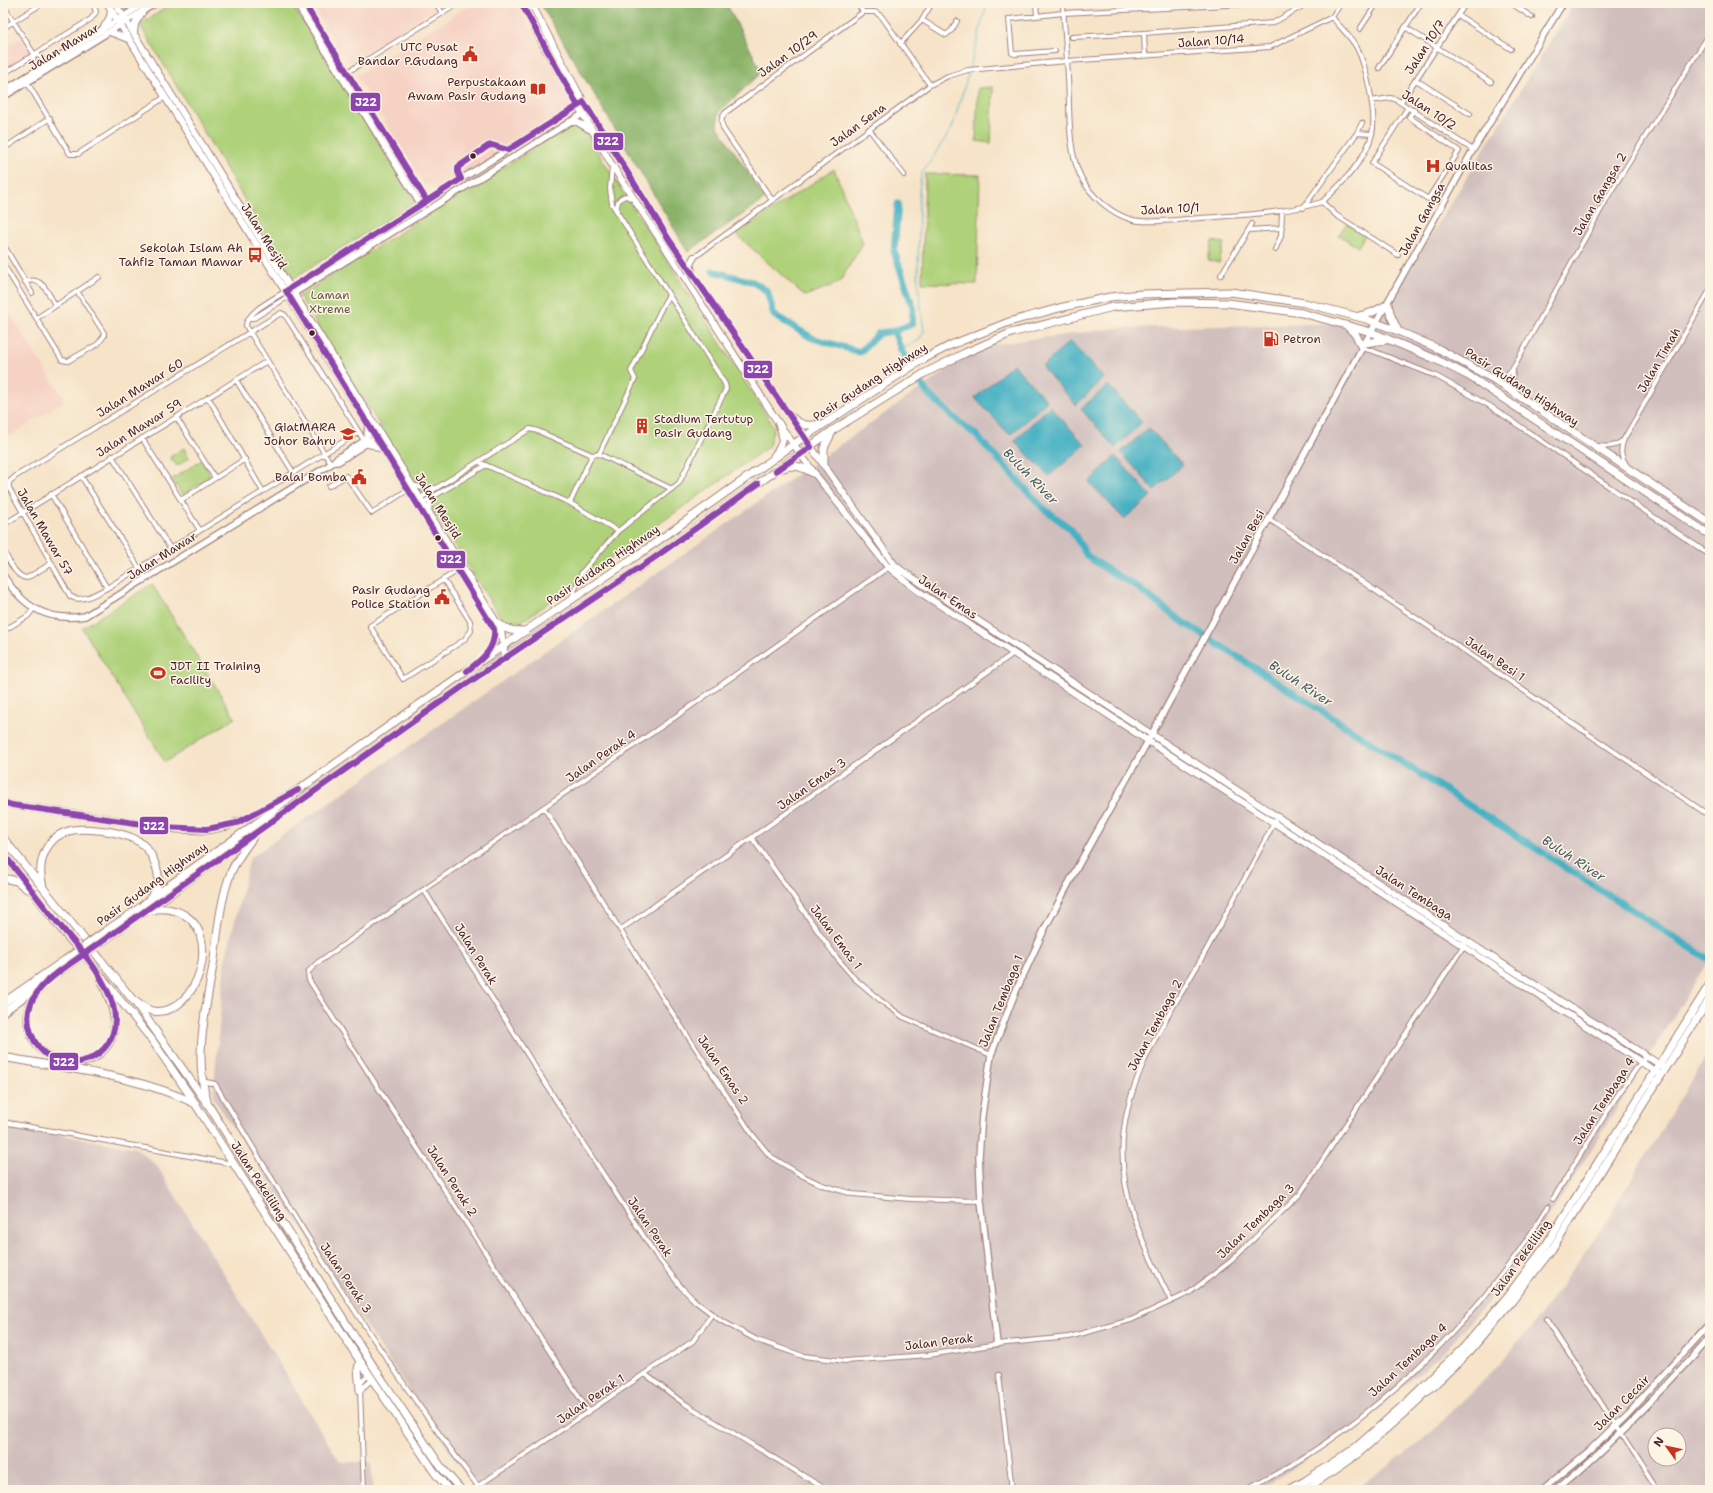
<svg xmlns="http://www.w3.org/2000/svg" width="1713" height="1493" font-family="'Shantell Sans',sans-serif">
	<rect width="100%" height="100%" fill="#fcf5e5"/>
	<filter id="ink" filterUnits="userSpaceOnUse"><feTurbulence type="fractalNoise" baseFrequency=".025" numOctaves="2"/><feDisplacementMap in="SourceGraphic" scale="8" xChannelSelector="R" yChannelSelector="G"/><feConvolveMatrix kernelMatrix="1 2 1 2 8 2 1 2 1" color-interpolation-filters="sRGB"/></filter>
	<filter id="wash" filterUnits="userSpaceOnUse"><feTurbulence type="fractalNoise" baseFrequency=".012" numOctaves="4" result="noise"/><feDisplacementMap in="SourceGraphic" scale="16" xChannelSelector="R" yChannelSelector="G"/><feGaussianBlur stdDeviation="0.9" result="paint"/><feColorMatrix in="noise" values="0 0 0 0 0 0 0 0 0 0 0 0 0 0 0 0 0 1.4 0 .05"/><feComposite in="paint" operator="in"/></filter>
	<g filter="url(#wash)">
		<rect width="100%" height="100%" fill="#f6e3c8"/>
		<path fill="#f6d2c4" d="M311 3H445L349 63Z
			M474 3H517L572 104V107L570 110 440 189 424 184 356 75Z
			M21 38 32 54 3 75V49Z
			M3 302 65 401 3 440Z"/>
		<path fill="#d1bfbe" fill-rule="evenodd" d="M1574 3H1710V958L1560 1200 1502 1286 1441 1355 1356 1425 1277 1479 1257 1490H484L469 1480 213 1097 225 961 250 858 981 346 1117 328 1377 323Z
			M1710 1049V1490H1354L1420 1442 1476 1389 1534 1324 1598 1234ZM1655 1435H1679V1459H1655Z
			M3 1125 136 1148 157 1166 340 1462H371L373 1490H3Z"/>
		<path fill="#aed179" stroke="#7c7852" d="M173 3H291L416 202 292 279 140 25Z
			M993 87 991 143 976 141 978 88Z
			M572 124 582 128 774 427 769 446 521 622 501 618 464 560 462 558V557L299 296Z
			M834 169 863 243 839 283 805 296 736 234Z
			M925 174 980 175 977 284 922 283Z
			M1347 223 1365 235 1358 247 1339 235Z
			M1212 241 1224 243 1219 263 1208 260Z
			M184 448 189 458 177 466 170 457Z
			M202 460 211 477 182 495 172 479Z
			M152 584 235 718 165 762 82 628Z"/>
		<path fill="#8ab369" stroke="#6a694a" d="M540 3H726L762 72 719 112 717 125 765 199 688 252Z"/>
		<path fill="#45b1c3" stroke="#486877" d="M1070 341 1104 378 1076 405 1042 367Z
			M1013 364 1047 401 1010 435 975 398Z
			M1108 385 1142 422 1115 448 1081 409Z
			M1050 406 1085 445 1049 476 1014 441Z
			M1149 428 1183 465 1154 490 1121 452Z
			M1115 456 1151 496 1124 519 1089 482Z"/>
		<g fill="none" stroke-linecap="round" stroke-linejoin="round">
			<path stroke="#45b1c3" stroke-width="1" d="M970 68 987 3
				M901 350 919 340 924 332 918 282 919 191 921 175 952 128 969 71"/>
			<path stroke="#45b1c3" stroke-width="7" d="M713 271 753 282 767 291 774 315 812 338 860 352 879 333 894 331 901 350 907 360
				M894 331 912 324 913 307 894 251 898 204
				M920 381 927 393 958 421 976 435 1043 508 1071 529 1087 556 1114 574 1133 584 1177 618 1710 960"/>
		</g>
	</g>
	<g filter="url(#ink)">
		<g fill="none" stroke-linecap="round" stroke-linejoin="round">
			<g stroke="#a0817a" stroke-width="6">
				<path id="minor" d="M436 3 442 13
					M857 3 863 12
					M1036 3 1037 16
					M1063 3C1064 28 1067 53 1068 78 1070 108 1067 150 1081 177 1090 196 1113 215 1133 220 1148 224 1183 219 1200 218 1241 215 1283 214 1322 202L1336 215 1398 255
					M1511 3 1532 17
					M3 5 34 54 33 60 39 70
					M1458 15 1511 49
					M922 20 946 35 952 30 957 21
					M1405 27 1491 82
					M3 28 43 3
					M1360 29 1377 3
					M1144 33 1145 55
					M1072 37 1144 33 1273 23 1308 3
					M900 44 922 20 932 3
					M1055 51 1015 54 1012 53 1009 19 1063 13 1267 3
					M34 54 40 56 46 65
					M1379 68 1421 3
					M346 73 459 3
					M3 74 91 19 96 12 93 3
					M1416 80 1470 114
					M27 82 70 154H78L165 97
					M1371 101 1390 98 1395 99 1473 150
					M1401 102 1466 3
					M1408 107 1372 163 1428 199 1459 151 1409 117 1414 110
					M869 129 904 175
					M1357 133 1362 123
					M3 149 50 118
					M772 200 724 130C721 124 720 119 725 113L863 12H875L882 17 930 85
					M1322 202C1341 185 1366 160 1372 134 1377 115 1366 65 1357 48 1351 37 1340 27 1332 17
					M1303 208 1357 133 1372 134
					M617 211C617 204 617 198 626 196L632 199
					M1249 230 1282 228
					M3 244 32 293
					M1275 250 1281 236 1282 211
					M692 259 930 85 948 76 968 70 1067 61 1270 47 1332 17 1341 3
					M3 264 62 360 68 361 98 344 104 336V333L77 291
					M1221 275 1252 224
					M25 282C42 275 48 293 55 305
					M286 291C274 299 246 312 246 326L331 464
					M37 318 99 277
					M250 318H254L289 296
					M1362 348 1373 351 1436 376 1490 406 1710 555
					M1513 370 1512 382 1517 394
					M236 380 293 472
					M1495 380 1505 377 1513 368 1610 193 1710 33
					M208 397 262 490
					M176 417 215 478
					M359 432 107 588C97 593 81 604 70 596L9 488V482L16 476 281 313 285 315 359 432 364 441
					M142 438 199 529
					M1597 446C1607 447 1615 447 1622 441
					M599 454 672 489
					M112 456 170 548
					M479 462 570 503 618 531
					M1627 466C1620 456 1620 449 1624 439L1710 290
					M81 476 146 579
					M412 485 423 488H437
					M329 486 346 476 372 513 409 489
					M51 494 107 588
					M419 499 530 429 538 431 592 455
					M181 500 245 459
					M570 503 592 455 599 454 635 379 631 371 664 303 669 295
					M421 504 486 465
					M429 512 430 503 434 496
					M1269 519 1710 816
					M3 525 267 361
					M3 550C9 560 15 577 27 578L52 563
					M443 579 470 621 471 631 464 640 403 679 370 626 460 569
					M571 599 582 572 618 531 679 483 726 389 725 384 612 204 610 189 612 166
					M3 631 28 616 34 608
					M544 808 666 1003 752 1134 770 1156 803 1176 822 1185 853 1194 910 1199 981 1201
					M752 838 837 958 854 978 880 1000 903 1017 991 1055
					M424 890 581 1140 656 1255 681 1287 696 1302 720 1320 757 1340 803 1356 845 1361 929 1355 997 1344 1069 1337 1131 1320 1189 1293 1231 1261 1300 1194 1467 941
					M620 930 1014 653
					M202 1081 215 1084C297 1222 381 1359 478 1486
					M3 1122 233 1164
					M1553 1199 1615 1099 1646 1055
					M1171 1301C1146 1250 1118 1197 1123 1138 1129 1067 1175 1007 1208 947 1231 905 1253 863 1275 821
					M1546 1319 1658 1490
					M645 1374 682 1402 827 1490
					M999 1375 1012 1490
					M360 1390 373 1379
					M589 1412 340 1029 309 980 308 972 317 963 668 722 890 566
					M364 1490 360 1390 361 1383 369 1374
					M472 1490 693 1341 712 1314
					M1246 1490C1368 1429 1477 1323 1548 1207"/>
			</g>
			<g stroke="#a0817a" stroke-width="8">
				<path id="tertiary" d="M296 3 422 207
					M304 3 428 203
					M3 91 145 3
					M3 97 156 3
					M288 290 420 205 584 102
					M291 295 589 110
					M334 462H338L379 435
					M3 575C23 607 47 622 85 616L331 464 336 459 364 441 367 437 368 425
					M997 1344 981 1201 979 1156 982 1115 991 1055 1015 993 1045 928 1079 864 1148 741 1363 346 1473 150 1563 3
					M1542 1490 1589 1451 1628 1413 1710 1324
					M1556 1490C1612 1443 1662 1392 1710 1338"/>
			</g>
			<g stroke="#a0817a" stroke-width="8">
				<path id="secondary" d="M107 3 494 629C498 641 491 649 483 658
					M115 3 497 623 501 630 505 657
					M119 3 127 6 142 5
					M521 3 543 45 612 165 779 424 815 474 888 567 918 591 1658 1073
					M531 3 578 92 670 241 811 447 894 564 901 570 1467 941 1662 1066
					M102 30 110 17 111 9
					M110 32 128 39
					M134 33 135 24 143 11
					M570 122H577L589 129
					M692 271 690 264 694 257
					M367 444 373 445 383 450"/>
			</g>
			<g stroke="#a0817a" stroke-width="9">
				<path id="primary" d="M1359 316 1373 312 1388 304 1391 316 1398 331
					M1348 327 1356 335 1362 348
					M1365 343 1386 340
					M790 416C803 427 806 426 823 424
					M774 456C783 445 785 437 779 424
					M824 465V448L832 432
					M783 468C795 463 804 468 815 474
					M497 623C507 631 514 631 526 631
					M150 899 265 817 301 788 478 663 645 550 804 437 920 361 951 345 981 333 1009 322 1059 308 1110 297 1142 294 1231 292 1305 303 1366 319 1398 331 1439 349 1495 380 1710 523
					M145 912 257 831 505 657 644 565 833 430 925 373 965 353 1011 333 1113 307 1174 302 1228 303 1302 313 1371 332 1435 359 1469 376 1710 535
					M100 975 152 1040 189 1094 360 1361 435 1473 449 1490
					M135 1002 209 1106 375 1369 441 1467 461 1490
					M207 1101C193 1056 207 1005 214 959 218 931 220 902 230 875 235 861 245 848 254 836
					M360 1390 358 1369 360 1361
					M1289 1490 1305 1481 1355 1448 1408 1401 1464 1347 1507 1297 1546 1245 1710 984
					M1305 1490 1360 1452 1412 1406 1469 1352 1512 1301 1552 1249 1710 998"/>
			</g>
			<g stroke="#a0817a" stroke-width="9">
				<path id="trunk" d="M3 802 12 805 177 829 206 830 227 826 248 818 301 788
					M3 838 133 1000C139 1004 145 1009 152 1011 197 1019 227 928 176 911 166 908 154 908 143 913 133 918 123 927 113 934
					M3 853C24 880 44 908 66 935 76 947 88 958 97 971 100 976 102 983 105 988 112 1005 120 1025 109 1043 81 1086 15 1054 30 1005 33 996 40 990 45 982
					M3 878 17 881 27 889
					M43 887C36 862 46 835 73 830 84 828 96 830 107 831 118 833 132 836 141 843 149 849 153 857 156 866 160 878 159 887 151 897 144 907 120 921 110 928
					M3 1003 65 960
					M3 1012 70 964
					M3 1057C67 1069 137 1075 196 1104"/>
			</g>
			<use href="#minor" stroke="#fff" stroke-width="4"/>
			<use href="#tertiary" stroke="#fff" stroke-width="5.5"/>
			<use href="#secondary" stroke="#fff" stroke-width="6"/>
			<use href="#primary" stroke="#fff" stroke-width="7"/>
			<use href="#trunk" stroke="#fff" stroke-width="7"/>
			<g stroke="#a0817a" stroke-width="9" stroke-linecap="butt">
				<path id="trunk-bridge" d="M65 960 110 928
					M70 964 113 934"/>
			</g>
			<use href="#trunk-bridge" stroke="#fff" stroke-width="7"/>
			<g stroke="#fcf5e5" stroke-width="9">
				<path id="bus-1" d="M304 3 427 201
					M521 3 578 106
					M508 150 584 102 670 241 811 447 776 471
					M461 179 286 291 494 629C496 649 481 660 467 671
					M461 179 458 172V167L488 146 492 145 508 150
					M3 802 12 805 162 827 207 829 237 823 298 790
					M3 853 47 910 84 954
					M84 954C97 970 115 998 115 1019 115 1068 47 1080 31 1033 17 994 58 973 84 954Z
					M84 954 462 687 654 558 758 484"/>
			</g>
			<use href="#bus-1" stroke="#8e44ad" stroke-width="6"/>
		</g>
	</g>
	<defs>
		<g id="civic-bare" transform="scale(1.2)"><path d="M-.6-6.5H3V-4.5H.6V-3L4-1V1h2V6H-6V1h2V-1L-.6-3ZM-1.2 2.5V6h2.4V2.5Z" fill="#c8321e" stroke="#fcf5e5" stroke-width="2.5" paint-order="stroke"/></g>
		<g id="library-bare" transform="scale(1.2)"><path d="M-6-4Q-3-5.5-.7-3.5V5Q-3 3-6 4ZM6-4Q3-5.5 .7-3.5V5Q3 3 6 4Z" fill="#c8321e" stroke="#fcf5e5" stroke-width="2.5" paint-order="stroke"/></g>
		<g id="hospital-bare" transform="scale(1.2)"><path d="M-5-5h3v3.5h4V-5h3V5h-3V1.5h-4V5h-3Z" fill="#c8321e" stroke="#fcf5e5" stroke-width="2.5" paint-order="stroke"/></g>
		<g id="bus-bare" transform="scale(1.2)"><path d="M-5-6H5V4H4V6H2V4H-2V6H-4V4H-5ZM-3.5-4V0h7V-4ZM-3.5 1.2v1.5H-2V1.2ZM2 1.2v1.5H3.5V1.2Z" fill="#c8321e" stroke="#fcf5e5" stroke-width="2.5" paint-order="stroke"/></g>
		<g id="fuel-bare" transform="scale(1.2)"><path d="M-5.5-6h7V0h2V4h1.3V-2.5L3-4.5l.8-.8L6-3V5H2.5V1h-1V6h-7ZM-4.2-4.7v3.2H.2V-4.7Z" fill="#c8321e" stroke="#fcf5e5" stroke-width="2.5" paint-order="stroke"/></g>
		<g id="building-bare" transform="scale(1.2)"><path d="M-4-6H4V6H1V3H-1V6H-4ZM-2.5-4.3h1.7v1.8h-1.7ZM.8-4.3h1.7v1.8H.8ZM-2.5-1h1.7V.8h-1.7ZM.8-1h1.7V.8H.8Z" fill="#c8321e" stroke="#fcf5e5" stroke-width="2.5" paint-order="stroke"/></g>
		<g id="university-bare" transform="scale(1.2)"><path d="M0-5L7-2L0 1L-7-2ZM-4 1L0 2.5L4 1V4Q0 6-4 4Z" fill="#c8321e" stroke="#fcf5e5" stroke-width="2.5" paint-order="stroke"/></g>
		<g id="stadium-bare" transform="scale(1.2)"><path d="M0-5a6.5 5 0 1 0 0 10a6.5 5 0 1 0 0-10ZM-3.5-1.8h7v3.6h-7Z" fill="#c8321e" stroke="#fcf5e5" stroke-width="2.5" paint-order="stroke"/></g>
	</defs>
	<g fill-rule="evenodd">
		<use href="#civic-bare" x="470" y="54"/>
		<use href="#library-bare" x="538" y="89"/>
		<use href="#hospital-bare" x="1433" y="166"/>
		<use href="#bus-bare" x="255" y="255"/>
		<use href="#fuel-bare" x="1271" y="339"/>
		<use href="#building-bare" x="642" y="426"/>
		<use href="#university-bare" x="348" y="434"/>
		<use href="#civic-bare" x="359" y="477"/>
		<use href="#civic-bare" x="442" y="597"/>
		<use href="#stadium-bare" x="158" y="673"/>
	</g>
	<g fill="#4a1f2b" stroke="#fcf5e5" stroke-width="1.5">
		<circle cx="473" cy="156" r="3.5"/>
		<circle cx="312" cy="333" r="3.5"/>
		<circle cx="438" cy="538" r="3.5"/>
	</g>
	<g text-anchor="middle" stroke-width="3" stroke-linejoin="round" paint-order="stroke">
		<g font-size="12" fill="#4a1f2b" stroke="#fcf5e5">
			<text transform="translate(1211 41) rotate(-4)" y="4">Jalan 10/14</text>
			<text transform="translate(64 47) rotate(-31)" y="4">Jalan Mawar</text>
			<text transform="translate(1425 47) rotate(-57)" y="4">Jalan 10/7</text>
			<text transform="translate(788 54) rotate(-36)" y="4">Jalan 10/29</text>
			<text transform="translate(1429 110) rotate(33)" y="4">Jalan 10/2</text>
			<text transform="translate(858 125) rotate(-36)" y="4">Jalan Sena</text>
			<text transform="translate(1600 194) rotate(-60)" y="4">Jalan Gangsa 2</text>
			<text transform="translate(1170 209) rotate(-3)" y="4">Jalan 10/1</text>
			<text transform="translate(1422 219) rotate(-61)" y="4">Jalan Gangsa</text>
			<text transform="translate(264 236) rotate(58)" y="4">Jalan Mesjid</text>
			<text transform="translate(1659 360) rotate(-60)" y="4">Jalan Timah</text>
			<text transform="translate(870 382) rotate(-33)" y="4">Pasir Gudang Highway</text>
			<text transform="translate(1522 387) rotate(33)" y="4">Pasir Gudang Highway</text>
			<text transform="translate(140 388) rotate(-32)" y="4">Jalan Mawar 60</text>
			<text transform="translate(139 428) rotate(-32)" y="4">Jalan Mawar 59</text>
			<text transform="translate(438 506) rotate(58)" y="4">Jalan Mesjid</text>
			<text transform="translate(45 532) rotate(60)" y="4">Jalan Mawar 57</text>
			<text transform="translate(1247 537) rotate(-61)" y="4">Jalan Besi</text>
			<text transform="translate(162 556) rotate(-32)" y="4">Jalan Mawar</text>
			<text transform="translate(603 565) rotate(-34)" y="4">Pasir Gudang Highway</text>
			<text transform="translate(948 597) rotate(34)" y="4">Jalan Emas</text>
			<text transform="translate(1495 659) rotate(34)" y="4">Jalan Besi 1</text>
			<text transform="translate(601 756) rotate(-35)" y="4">Jalan Perak 4</text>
			<text transform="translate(812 784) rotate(-35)" y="4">Jalan Emas 3</text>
			<text transform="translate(152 884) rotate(-36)" y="4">Pasir Gudang Highway</text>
			<text transform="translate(1414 893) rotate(33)" y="4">Jalan Tembaga</text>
			<text transform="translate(836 937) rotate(53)" y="4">Jalan Emas 1</text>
			<text transform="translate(476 954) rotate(58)" y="4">Jalan Perak</text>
			<text transform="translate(1001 1001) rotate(-68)" y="4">Jalan Tembaga 1</text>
			<text transform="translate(1155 1025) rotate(-62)" y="4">Jalan Tembaga 2</text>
			<text transform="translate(723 1070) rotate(56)" y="4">Jalan Emas 2</text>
			<text transform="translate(1604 1101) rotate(-57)" y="4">Jalan Tembaga 4</text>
			<text transform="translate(259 1181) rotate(57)" y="4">Jalan Pekeliling</text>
			<text transform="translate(452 1181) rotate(57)" y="4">Jalan Perak 2</text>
			<text transform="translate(1256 1221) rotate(-44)" y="4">Jalan Tembaga 3</text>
			<text transform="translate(650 1227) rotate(56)" y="4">Jalan Perak</text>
			<text transform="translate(1521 1258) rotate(-54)" y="4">Jalan Pekeliling</text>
			<text transform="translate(346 1278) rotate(56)" y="4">Jalan Perak 3</text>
			<text transform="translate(939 1342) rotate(-7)" y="4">Jalan Perak</text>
			<text transform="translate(1408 1360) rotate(-43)" y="4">Jalan Tembaga 4</text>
			<text transform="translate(591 1399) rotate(-34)" y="4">Jalan Perak 1</text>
			<text transform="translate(1622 1403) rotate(-45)" y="4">Jalan Cecair</text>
		</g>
		<g font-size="12" fill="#4a1f2b" stroke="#fcf5e5" text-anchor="end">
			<text x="458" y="51">UTC Pusat<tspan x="458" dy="14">Bandar P.Gudang</tspan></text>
			<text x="526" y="86">Perpustakaan<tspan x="526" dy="14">Awam Pasir Gudang</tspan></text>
			<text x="1445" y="170" text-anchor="start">Qualitas</text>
			<text x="243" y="252">Sekolah Islam Ah<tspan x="243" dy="14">Tahfiz Taman Mawar</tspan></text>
			<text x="1283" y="343" text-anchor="start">Petron</text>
			<text x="654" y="423" text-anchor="start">Stadium Tertutup<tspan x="654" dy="14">Pasir Gudang</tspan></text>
			<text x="336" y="431">GiatMARA<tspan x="336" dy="14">Johor Bahru</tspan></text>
			<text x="347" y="481">Balai Bomba</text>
			<text x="430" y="594">Pasir Gudang<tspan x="430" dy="14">Police Station</tspan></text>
			<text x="170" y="670" text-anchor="start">JDT II Training<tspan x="170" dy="14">Facility</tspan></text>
		</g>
		<g font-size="12" fill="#685442" stroke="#fcf5e5">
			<text x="330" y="299">Laman<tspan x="330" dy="14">Xtreme</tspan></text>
		</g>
		<g font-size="13" font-style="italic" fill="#485968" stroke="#fcf5e5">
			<text transform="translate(1031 476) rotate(46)" y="5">Buluh River</text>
			<text transform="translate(1301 683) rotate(33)" y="5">Buluh River</text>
			<text transform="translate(1574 858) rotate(33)" y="5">Buluh River</text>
		</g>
	</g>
	<g stroke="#fcf5e5" stroke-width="1.5">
		<rect x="350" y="92" width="31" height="20" rx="4" fill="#8e44ad"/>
		<rect x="593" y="132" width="31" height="19" rx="4" fill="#8e44ad"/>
		<rect x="743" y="360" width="30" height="19" rx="4" fill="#8e44ad"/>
		<rect x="436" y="550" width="30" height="19" rx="4" fill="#8e44ad"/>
		<rect x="139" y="816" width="30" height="19" rx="4" fill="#8e44ad"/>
		<rect x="49" y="1052" width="30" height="19" rx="4" fill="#8e44ad"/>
	</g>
	<g font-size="11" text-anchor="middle" font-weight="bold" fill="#fff">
		<text x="366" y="106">J22</text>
		<text x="608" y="145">J22</text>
		<text x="758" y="373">J22</text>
		<text x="451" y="563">J22</text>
		<text x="154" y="830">J22</text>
		<text x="64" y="1066">J22</text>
	</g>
	<rect width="1713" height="1493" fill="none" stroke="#fcf5e5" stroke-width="16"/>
	<g transform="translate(1667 1447) rotate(303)"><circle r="19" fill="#fcf5e5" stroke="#b59f9b"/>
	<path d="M0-3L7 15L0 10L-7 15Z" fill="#c8321e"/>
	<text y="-6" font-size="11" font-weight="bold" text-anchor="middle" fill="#4a1f2b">N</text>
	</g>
</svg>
